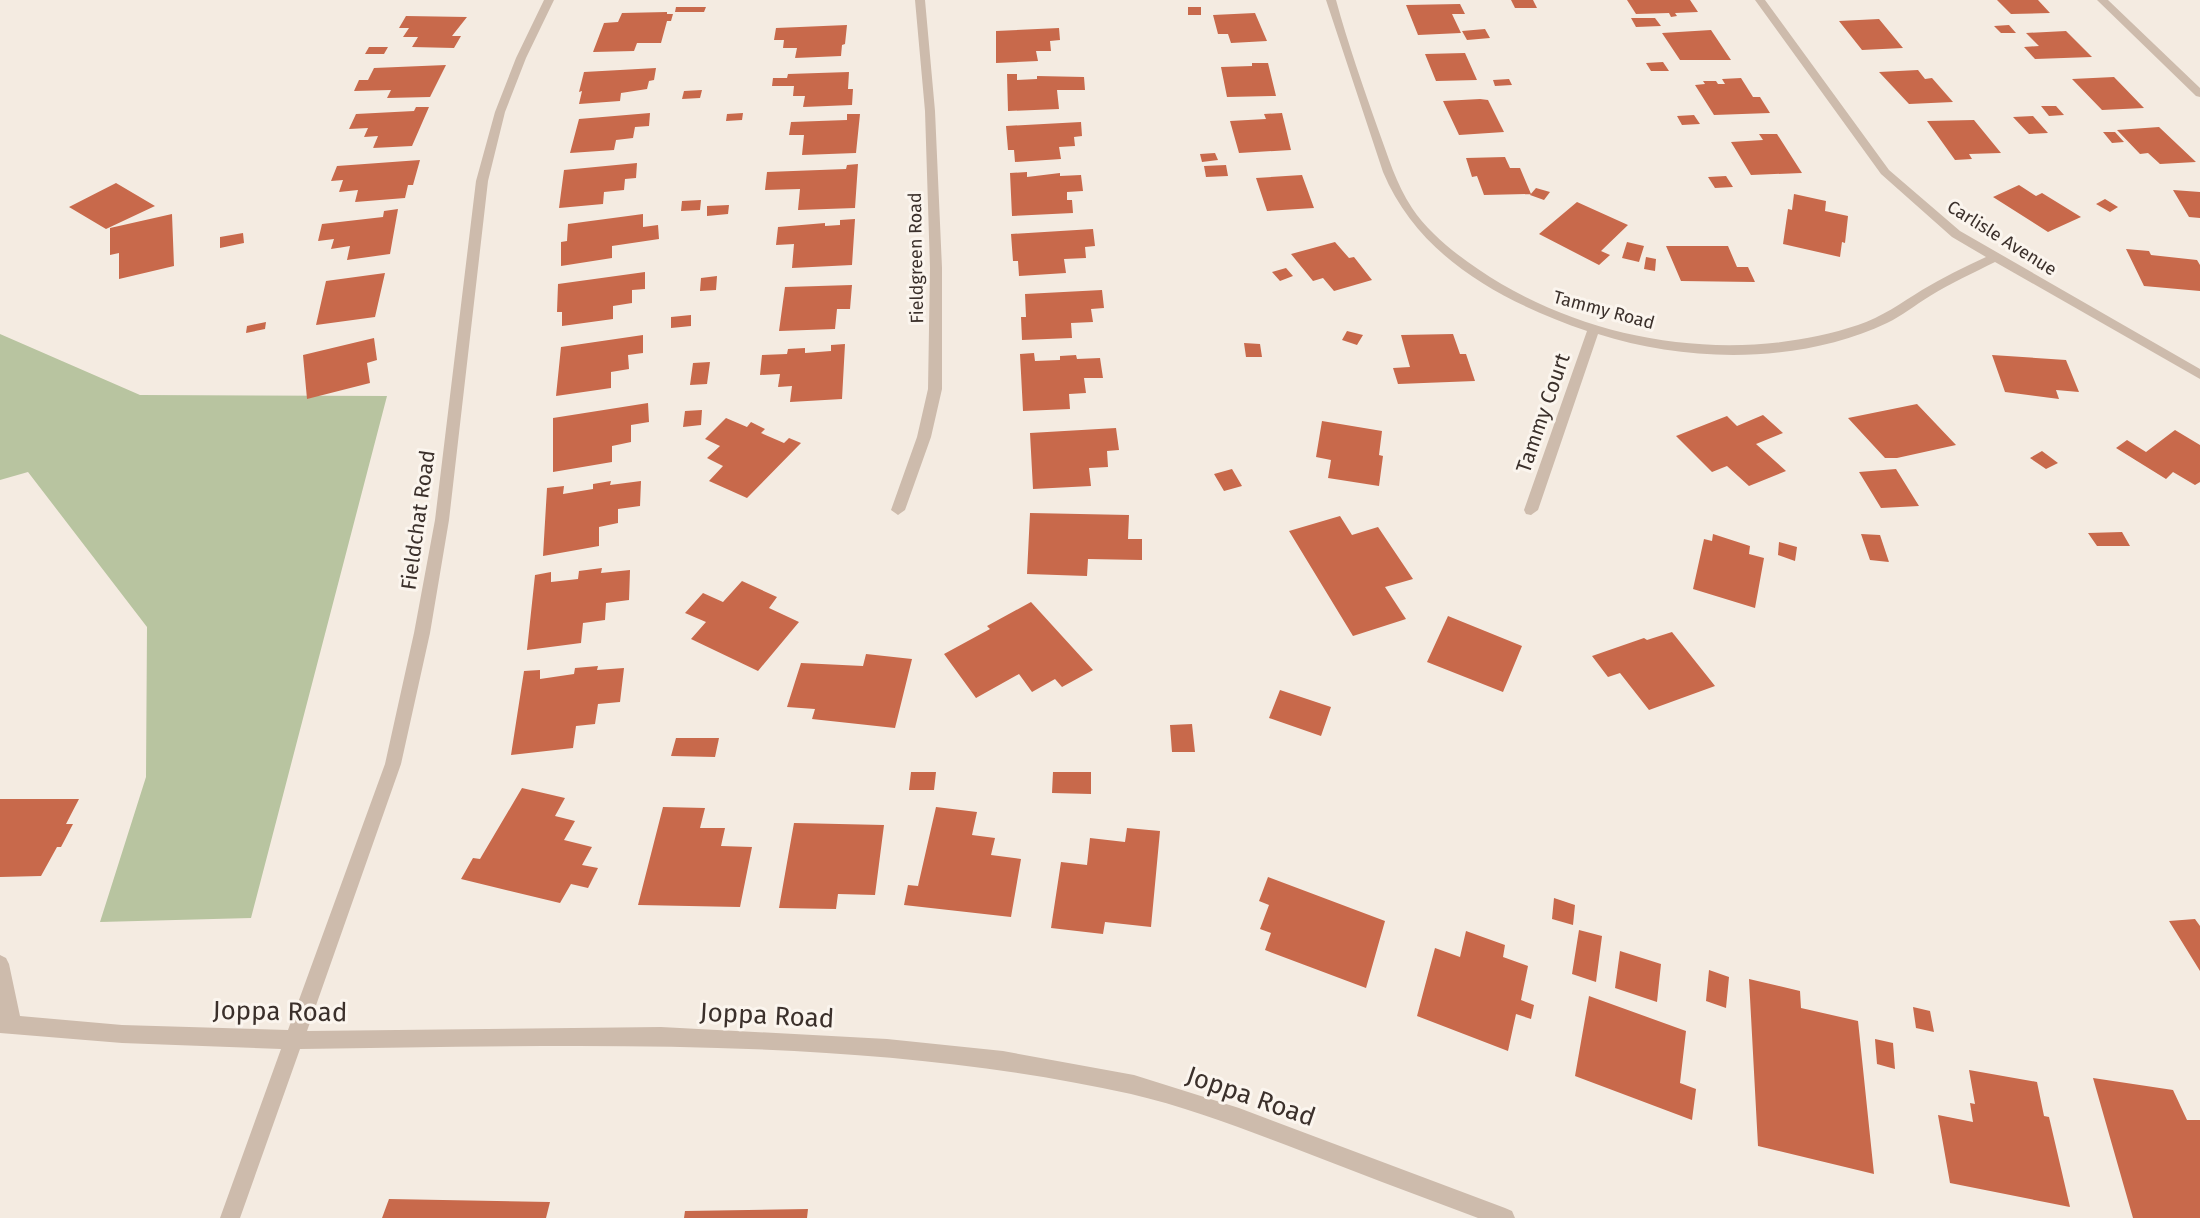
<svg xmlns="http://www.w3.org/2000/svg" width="2200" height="1218" font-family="'Fira Sans',sans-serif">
	<rect width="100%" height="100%" fill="#f4ebe1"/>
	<path fill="#b8c4a0" d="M0 334 140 395 387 396 251 918 100 922 146 777 147 627 28 472 0 480Z"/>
	<path fill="#c8694b" d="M1511 0H1533L1537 8H1515Z
		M1627 0H1690L1698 12 1675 13 1677 16 1671 17 1669 13 1636 14Z
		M1997 0H2038L2050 13 2011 14Z
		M1460 4 1465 14H1452L1461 33 1418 35 1406 5Z
		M676 7H706L704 12H675Z
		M1188 7H1201V15H1188Z
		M667 12V14H673L671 21H667L661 43H637L634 51 593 52 604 23 618 22 622 13Z
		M1255 13 1267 41 1231 43 1228 34H1218L1213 15Z
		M406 16 467 17 452 36H461L454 48 412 47 418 37H403L409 28H399Z
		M1631 18H1655L1661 26 1636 27Z
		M1879 19 1903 48 1862 50 1839 21Z
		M847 25 845 44 842 45 841 56 795 58 797 48H783L784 40H774L776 28Z
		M2009 25 2016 33H2001L1994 26Z
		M1059 28 1060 40 1050 41 1051 51H1036L1038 61 996 63V31Z
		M1485 29 1490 38 1467 40 1462 31Z
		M1711 30 1731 60H1680L1662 33Z
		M2066 31 2092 57 2035 59 2024 47 2039 46 2026 33Z
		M369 47H388L384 54H365Z
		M1465 53 1477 80 1436 81 1425 54Z
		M1663 62 1669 71H1651L1646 63Z
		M1252 63H1268L1276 96 1227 97 1221 67 1252 66Z
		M446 65 430 97 387 98 391 90 354 91 359 80H368L374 68Z
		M656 68 654 80 649 81 647 89 621 93 620 101 579 104 582 91 579 92 584 72Z
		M1918 70 1925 79 1932 78 1953 102 1909 104 1879 72Z
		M849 72 848 89H853L852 105 803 107 805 96H793L794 86H772L773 78H787L788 74Z
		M1007 74H1017V80L1037 79V76L1084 77 1085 90H1057L1059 109 1008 111Z
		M2114 77 2144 108 2102 110 2072 79Z
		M1741 78 1753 97H1760L1770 113 1714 115 1695 85 1705 84 1703 81H1716L1718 84H1725L1722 79Z
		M1509 79 1512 85 1495 86 1493 80Z
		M702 90 700 98 682 99 684 91Z
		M1480 99 1488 100 1504 132 1459 135 1443 101Z
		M2041 106H2056L2064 115 2049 116Z
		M416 107H429L412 146 373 148 378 136 364 137 368 128 349 129 356 114 414 111Z
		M650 113 649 126 635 127 633 138 616 140 614 150 570 153 579 119Z
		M743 113 742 120 726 121 727 114Z
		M1282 113 1291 150 1239 153 1230 121 1266 119 1264 114Z
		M847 114H860L856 153 802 155 804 135H789L791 122 847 120Z
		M1694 115 1700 124 1682 125 1677 116Z
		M2033 116 2048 133 2029 134 2013 117Z
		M1974 120 2001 153 1969 154 1972 159 1955 160 1927 121Z
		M1081 122 1082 136 1074 137 1075 146 1059 147 1061 159 1015 162 1014 150H1008L1006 126Z
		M2159 127 2196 162 2160 164 2148 153 2140 154 2117 130Z
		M2103 132H2115L2124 142 2112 143Z
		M1759 134H1777L1802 173 1751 175 1731 142 1763 140Z
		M1215 153 1218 160 1202 162 1200 154Z
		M1505 157 1510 168H1520L1531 194 1484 195 1477 176 1472 177 1466 158Z
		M420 160 413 185H408L405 198 355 202 358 190 339 192 343 180 331 181 337 166Z
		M637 163 636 178 625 179 624 190 604 192 603 204 559 208 564 170Z
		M858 164 855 208 798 210 800 189 765 190 767 172 846 169 847 165Z
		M1226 165 1228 176 1206 177 1204 166Z
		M1027 172V177L1060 173V176L1081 175 1083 191 1067 192V200H1072L1073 213 1012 216 1010 173Z
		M1302 175 1314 208 1267 211 1256 178Z
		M1726 176 1733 187 1715 188 1708 177Z
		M116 183 155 206 106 229 69 207Z
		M2019 185 2036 196 2042 193 2081 217 2048 232 1993 197Z
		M1536 188 1550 192 1544 200 1530 195Z
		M2173 190 2200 192V218L2189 217Z
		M1794 194 1826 201 1825 211 1848 216 1845 243 1842 242 1840 257 1783 244 1788 209 1792 210Z
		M2105 199 2118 207 2110 212 2096 204Z
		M701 200 700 210 681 211 682 201Z
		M1577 202 1628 225 1601 251 1610 255 1599 265 1539 234Z
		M729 205 728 214 707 216V206Z
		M398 209 390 254 347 260 350 246 331 249 334 239 318 241 322 224 383 217 384 211Z
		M172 214 174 266 119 279V253L110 255V228Z
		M643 214V227L658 225 659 239 612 246V258L561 266V242L567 241 568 224Z
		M855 219 852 265 792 268 794 244 776 245 778 227 825 223V226L840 225V220Z
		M1093 229 1095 246 1085 247 1086 258 1064 259 1066 273 1019 276 1018 261H1013L1011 234Z
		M243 233 244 243 220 248V237Z
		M1335 242 1349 258 1354 257 1372 280 1334 291 1323 278 1313 281 1291 254Z
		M1627 242 1644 246 1639 262 1622 258Z
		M1666 246H1728L1737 267H1748L1755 282 1681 281Z
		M2126 249 2149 251 2151 255 2197 260 2200 265V291L2144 286Z
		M1646 257 1656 259 1655 271 1644 269Z
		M1286 268 1293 276 1280 281 1272 272Z
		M645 272V289L632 290V303L613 306V319L562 326V312H557L558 284Z
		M385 273 375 317 316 325 326 281Z
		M717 276 716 290 700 291 701 278Z
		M852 285 850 309H837L835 329 779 331 785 287Z
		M1102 290 1104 308 1091 309 1093 322 1071 323 1072 338 1022 340 1021 317H1026L1025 294Z
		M691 315V326L671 328V317Z
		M266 322 265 329 246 333 247 326Z
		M1347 331 1363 335 1357 345 1342 340Z
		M1453 334 1460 354H1466L1475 381 1398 384 1393 368 1410 367 1401 335Z
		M643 335V353L628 355 629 369 611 372V388L556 396 561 347Z
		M374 338 377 360 367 363 370 383 307 399 303 355Z
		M1244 343 1260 344 1262 357H1246Z
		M845 344 842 399 790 402 792 386 778 387 780 374 760 375 762 355 787 354 788 349 805 348V353L831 351V345Z
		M1034 353 1035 361 1060 360V356L1076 355 1077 359 1100 358 1103 378H1084L1086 393 1069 394 1070 409 1023 411 1020 354Z
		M1992 355 2066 360 2079 392 2056 390 2059 399 2005 392Z
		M710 362 707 384 690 385 693 363Z
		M648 403 649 422 631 425V442L612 446V462L553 472V418Z
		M1917 404 1956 445 1897 458H1885L1848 418Z
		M702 410 701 425 683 427 685 411Z
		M1763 415 1783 433 1756 444 1786 471 1749 486 1727 466 1712 472 1676 436 1727 416 1737 426Z
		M726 418 747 427 751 422 765 429 761 433 784 443 789 438 801 443 747 498 709 481 723 466 707 458 720 446 705 439Z
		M1322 421 1382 431 1379 455 1383 456 1379 486 1328 478 1331 460 1316 457Z
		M1116 428 1119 450 1107 451 1108 467 1089 468 1091 486 1033 489 1030 433Z
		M2175 430 2200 445V482L2195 485 2173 472 2166 479 2116 448 2127 440 2146 452Z
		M2042 451 2058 463 2046 469 2030 458Z
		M1232 469 1242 486 1224 491 1214 474Z
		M1896 469 1919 506 1881 508 1859 472Z
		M611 481 610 485 641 481 640 506 618 509V523L599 527V546L543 556 547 488 564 486 563 494 593 489V484Z
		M1030 513 1129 515 1128 539H1142V560L1088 559 1087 576 1027 574Z
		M1340 516 1352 535 1378 527 1413 579 1385 587 1406 619 1353 636 1289 531Z
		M2122 532 2130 546H2097L2088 533Z
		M1713 534 1750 546 1749 554 1764 558 1755 608 1693 589 1704 539 1712 541Z
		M1861 534 1880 535 1889 562 1870 560Z
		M1779 542 1797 547 1795 561 1778 555Z
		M602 568 601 573 630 570 629 600 606 603 605 620 583 623 581 643 527 650 535 575 551 572V582L578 579 579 571Z
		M742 581 777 597 769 608 799 622 758 671 691 639 706 622 685 613 703 593 723 602Z
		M1031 602 1093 670 1062 687 1055 679 1032 692 1019 674 976 698 944 654 990 629 987 626Z
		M1448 616 1522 646 1503 692 1427 662Z
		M1672 632 1715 686 1649 710 1620 673 1608 677 1592 656 1644 638 1647 640Z
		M866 654 912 659 895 728 812 719 815 709 787 707 801 663 863 666Z
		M598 666 597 670 624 668 620 702 598 704 595 724 576 726 573 748 511 755 524 671 540 670V679L574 674 575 668Z
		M1280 690 1331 707 1321 736 1269 718Z
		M1192 724 1195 752H1172L1170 725Z
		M676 738H719L715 757 671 756Z
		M911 772H936L934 790H909Z
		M1053 772H1091V794L1052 793Z
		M522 788 565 798 555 816 575 821 564 840 592 847 582 865 598 868 588 888 571 884 560 903 461 879 473 858 480 859Z
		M0 799H79L66 824H73L61 847H57L41 876 0 877Z
		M663 807 705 808 700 828H725L721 846 752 847 740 907 638 905Z
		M936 807 977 812 972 835 995 838 991 855 1021 859 1011 917 904 905 908 885 918 886Z
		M794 823 884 825 875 895 838 894 836 909 779 908Z
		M1127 828 1160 831 1151 927 1105 922 1103 934 1051 928 1061 862 1087 865 1090 838 1125 842Z
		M1268 877 1385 921 1366 988 1265 950 1271 933 1260 929 1269 905 1259 901Z
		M1554 898 1575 905 1573 925 1552 919Z
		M2195 919 2200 926V971L2169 921Z
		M1579 930 1602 936 1596 982 1572 974Z
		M1466 931 1505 945 1503 957 1528 966 1521 1000 1534 1005 1531 1019 1516 1014 1508 1051 1417 1016 1435 948 1460 957Z
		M1620 951 1661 964 1657 1002 1615 988Z
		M1709 970 1729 977 1726 1008 1706 1001Z
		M1749 979 1800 991 1801 1008 1858 1021 1874 1174 1758 1146Z
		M1589 996 1686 1031 1680 1083 1696 1089 1692 1120 1575 1076Z
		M1913 1007 1930 1011 1934 1032 1916 1028Z
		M1875 1039 1893 1043 1895 1069 1877 1064Z
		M1969 1070 2037 1082 2044 1116 2049 1117 2070 1207 1950 1183 1938 1115 1973 1122 1970 1103 1975 1104Z
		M2093 1078 2173 1090 2187 1120H2200V1218H2133Z
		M389 1199 550 1202 546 1218H382Z
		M808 1209 807 1218H684L685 1211Z"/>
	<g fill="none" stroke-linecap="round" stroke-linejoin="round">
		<path fill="#cdbbac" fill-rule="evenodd" d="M544 0H554L526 58 505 112 488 181 449 520 430 633 401 764 307 1031 661 1027 887 1039 1003 1051 1134 1075 1239 1108 1505 1208 1512 1211 1515 1218H1478C1414 1194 1350 1170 1286 1145 1236 1126 1183 1106 1131 1094 859 1034 577 1046 300 1049L240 1218H220L281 1049 122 1043 0 1033V955L6 958 9 964 20 1016 122 1025 288 1030 385 764 414 633 435 520 476 181 495 112 516 58Z
			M915 0H925L935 111 942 268V389L931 437 905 510 898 515 891 510 917 437 928 389 930 268 925 111Z
			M1326 0H1336C1348 44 1363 86 1378 129 1388 156 1396 184 1412 208 1428 232 1454 253 1478 269 1586 343 1734 366 1858 325 1882 317 1901 303 1922 290 1942 278 1964 267 1986 257L1952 237 1881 174 1755 0H1765L1889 170 1960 231 2200 369V379L1995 262C1973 273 1951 283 1930 296 1915 305 1902 316 1887 323 1800 364 1689 363 1598 334L1538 510 1531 515 1526 514 1524 510 1587 331C1503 302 1419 258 1383 172Z
			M2097 0H2108L2200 88V97L2196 96Z"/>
	</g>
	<g text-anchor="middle" stroke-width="6" stroke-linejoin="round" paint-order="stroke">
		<g font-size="18" fill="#3b302b" stroke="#fbf5ee">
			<text transform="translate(2002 238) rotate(32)" y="6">Carlisle Avenue</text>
			<text transform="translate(916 258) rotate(-91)" y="6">Fieldgreen Road</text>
			<text transform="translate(1604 310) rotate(15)" y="6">Tammy Road</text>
		</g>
		<g font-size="21" fill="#3b302b" stroke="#fbf5ee">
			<text transform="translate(1543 413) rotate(-71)" y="7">Tammy Court</text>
			<text transform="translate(418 520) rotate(-82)" y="7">Fieldchat Road</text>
		</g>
		<g font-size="26" fill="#3b302b" stroke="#fbf5ee">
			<text transform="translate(280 1011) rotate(1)" y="9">Joppa Road</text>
			<text transform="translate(767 1015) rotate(3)" y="9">Joppa Road</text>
			<text transform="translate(1251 1096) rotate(19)" y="9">Joppa Road</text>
		</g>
	</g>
</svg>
